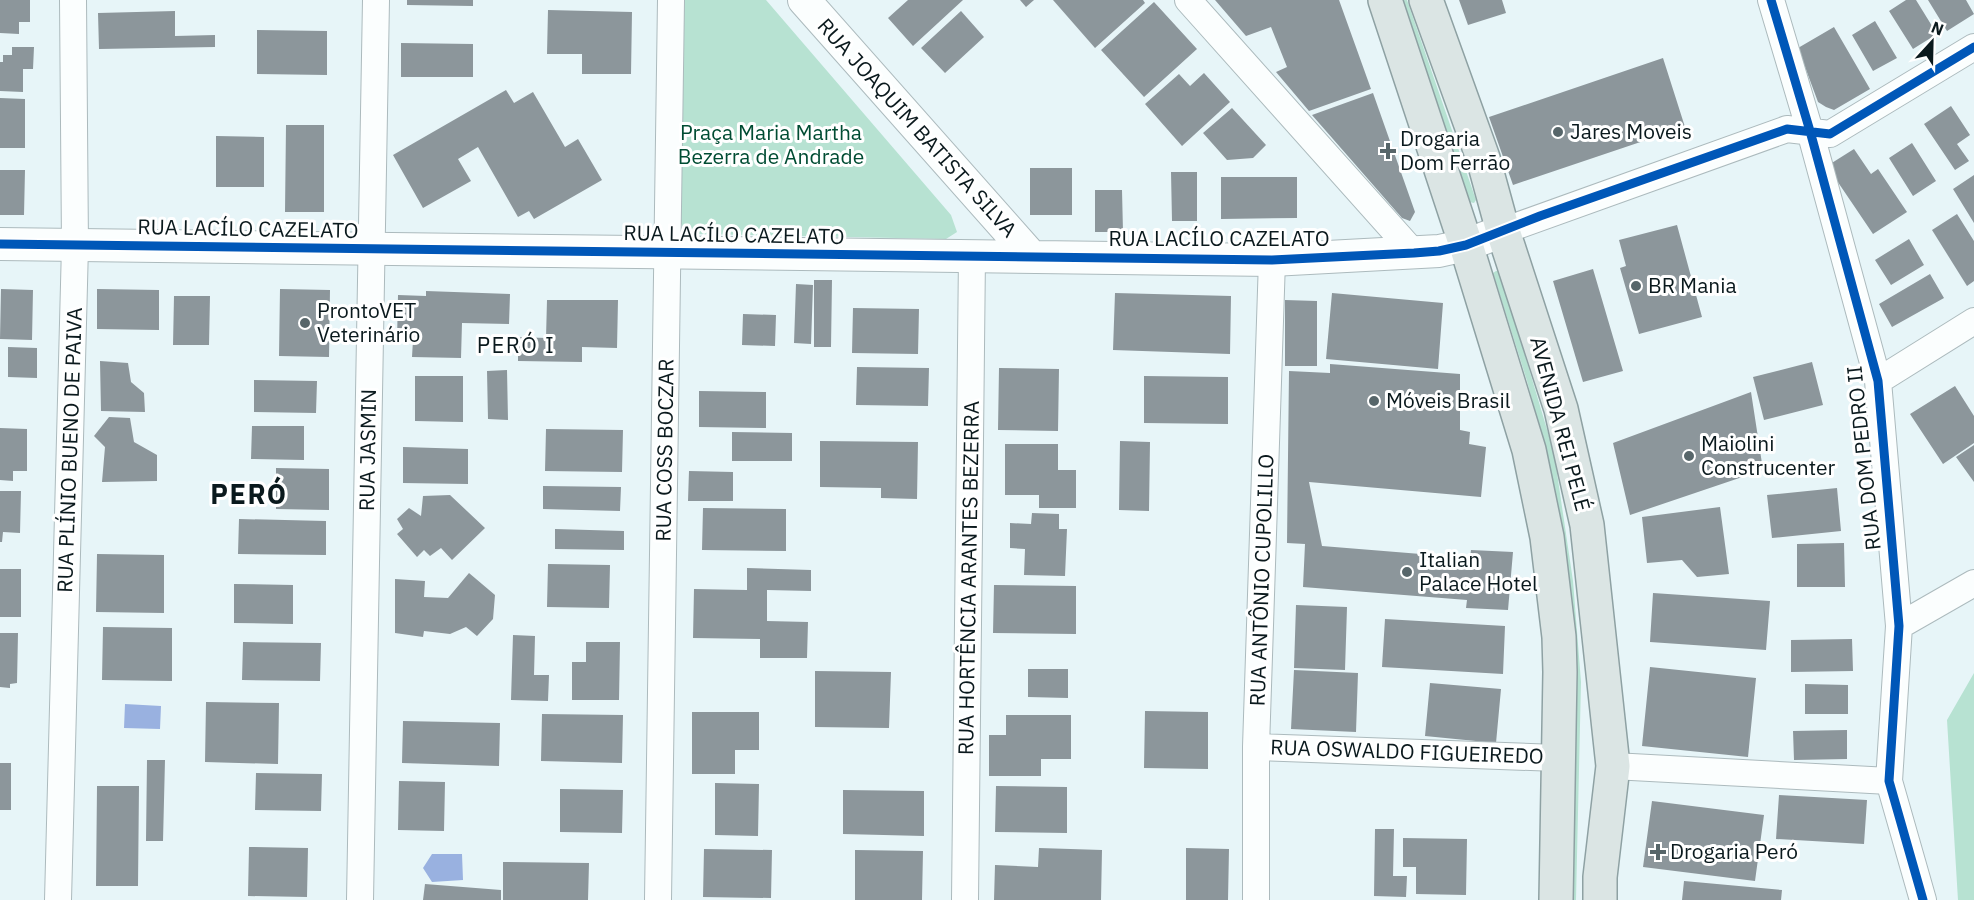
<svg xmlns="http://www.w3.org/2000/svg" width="1974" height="900" font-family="'IBM Plex Sans',sans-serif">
	<rect width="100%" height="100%" fill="#e7f5f8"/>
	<path fill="#b7e2d2" d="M681 0H766L951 215 957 232 946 239 697 234 684 229 678 218Z
		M1398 0H1407L1476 200 1474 203 1469 202Z
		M1496 271H1500L1554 453 1573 581 1581 682 1576 900H1570L1547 455 1527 381 1493 273Z
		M1974 673V900H1958L1947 720Z"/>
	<path fill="#99b1e0" d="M125 704 161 706 160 729 124 728Z
		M432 854H462L463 880 432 882 423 868Z"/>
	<path fill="#8c969b" d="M0 0H30V22H19V34L0 33Z
		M407 0H473V6L407 5Z
		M908 0H963L913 46 888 18Z
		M1020 0H1034L1026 7Z
		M1053 0H1143L1145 3 1095 48Z
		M1215 0H1339L1371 89 1309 111 1276 72 1287 67 1271 27 1246 36Z
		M1459 0H1502L1506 13 1468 25Z
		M1906 0H1916L1937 34 1913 49 1889 11Z
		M1928 0H1966L1974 14 1947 31Z
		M1154 2 1197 49 1144 97 1101 50Z
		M548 10 632 12 631 74H582V54H547Z
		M175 11V36L215 35V47L99 49 98 13Z
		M961 11 984 37 945 73 921 48Z
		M1875 21 1897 58 1873 71 1852 35Z
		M1834 27 1870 89 1834 110 1826 107 1818 102 1798 48Z
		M257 30 327 31V75L257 74Z
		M401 43 473 44V77H401Z
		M12 47H34L33 69H23V92L0 91V62H3V55H12Z
		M1663 58 1685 127 1513 185 1489 117Z
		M1204 73 1230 102 1182 146 1145 104 1179 74 1190 86Z
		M506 90 514 103 533 92 565 147 578 139 602 180 534 219 529 211 518 217 478 147 458 159 471 181 423 208 393 155Z
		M1373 93 1415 212 1410 221 1402 218 1312 115Z
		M0 98 25 99V148H0Z
		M1951 106 1970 135 1957 144 1969 161 1955 170 1924 124Z
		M1232 108 1266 145 1253 158 1227 160 1203 133Z
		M286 125H324V212H285Z
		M216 136 264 137V187H216Z
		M1912 143 1936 181 1913 196 1889 158Z
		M1854 149 1871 174 1878 169 1907 212 1873 234 1827 166Z
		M1030 168H1072V215H1030Z
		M0 170H25L24 215H0Z
		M1171 172H1197V221H1172Z
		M1974 175V223L1953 189Z
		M1221 177H1297V218L1221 219Z
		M1095 190H1122L1123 232H1095Z
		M1957 214 1974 241V281L1967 286 1932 230Z
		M1677 225 1702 317 1639 334 1620 268 1626 266 1619 240Z
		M1909 239 1924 265 1891 285 1875 260Z
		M1593 269 1623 371 1583 382 1553 281Z
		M1930 274 1944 298 1892 327 1879 304Z
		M814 280H832L831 347H814Z
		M796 284 813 285 811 344 794 343Z
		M1 289 33 290 32 340 0 339Z
		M97 289 159 290V330L97 329Z
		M280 289 330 290 329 357 279 356Z
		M426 291 510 294 509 324 462 323 461 358 412 357 413 340H397L398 295 426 296Z
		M1115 293 1231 296 1230 354 1113 350Z
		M1332 293 1443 303 1438 369 1326 359Z
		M174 296H210L209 345H173Z
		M547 300H618L617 348 582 347V362L518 361V337L546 338Z
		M1285 300 1317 301V366H1285Z
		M853 308 919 309 918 354 852 353Z
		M743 314 776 315 775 346 742 345Z
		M8 347 37 348V378L8 377Z
		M100 361 128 363 131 382 144 393 145 412 101 411Z
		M1812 362 1823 405 1764 420 1753 377Z
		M1330 364 1460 374V430L1470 432 1469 444 1486 447 1481 497 1309 482 1322 546 1470 558 1471 550 1513 552 1508 610 1466 608 1467 600 1303 587 1305 544 1287 543 1289 371 1330 373Z
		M857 367 929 368 928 406 856 405Z
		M999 368 1059 369 1058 431 998 430Z
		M507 370 508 420 488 419 487 371Z
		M415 376H463V422L415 421Z
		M1144 376 1228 377V424L1144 423Z
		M254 380 317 381 316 413 254 412Z
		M1955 386 1974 416V443L1943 464 1910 414Z
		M699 391 766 392V428L699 427Z
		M1751 392 1763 470 1630 515 1613 443Z
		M109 417 130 418 134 442 157 455V481L102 482 105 447 94 436Z
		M252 426H304V460L251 459Z
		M0 428 27 429V471H13V481L0 480Z
		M546 429 623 430 622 472 545 471Z
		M732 432 792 433V461H732Z
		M820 441 918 442 917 499 881 498V488L820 487Z
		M1120 441 1150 442 1149 511 1119 510Z
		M1005 444H1058V470H1076V508H1039V495H1005Z
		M1974 445V482L1956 457Z
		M403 447 468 449V484L403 483Z
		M276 468 329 469V510L276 509Z
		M689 471 733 472V501H688Z
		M543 486 621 487 620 511 543 509Z
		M1837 488 1841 531 1772 538 1767 495Z
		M0 491H21L20 533 3 532 2 542H0Z
		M450 495 485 528 452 560 441 548 430 556 424 550 417 557 397 534 403 529 397 519 409 508 421 516 423 496Z
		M1720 507 1729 574 1697 577 1682 560 1647 563 1642 517Z
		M703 508 786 509V551L702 550Z
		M1032 513 1059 514V529H1067L1065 576 1024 575 1025 549 1010 548V523L1031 524Z
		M239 519 326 521V555L238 554Z
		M555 529 624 531V550L555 549Z
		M1844 543 1845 587H1797V544Z
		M97 554 164 555V613L96 612Z
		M548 564 610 565 609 608 547 607Z
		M747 568 811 570V591L767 590V621L808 622 807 658H760V639L693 638 694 589 747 590Z
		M0 569H21V617H0Z
		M469 573 495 595 493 619 477 636 466 627 450 634 424 631 423 637 395 633V579L425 581 424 597 448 598Z
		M234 584 293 585V624L234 623Z
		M994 585 1076 586V634L993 633Z
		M1653 593 1770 601 1766 650 1650 642Z
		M1296 605 1347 607 1345 670 1294 668Z
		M1385 619 1505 626 1503 674 1382 667Z
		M103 627 172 628V681L102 680Z
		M0 633H18L17 683 10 684V688L0 687Z
		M513 635 535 636 534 675H549L548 701 511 700Z
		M1852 639 1853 671 1791 672V640Z
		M243 642 321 643 320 681 242 680Z
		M586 642H620L619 700H572V662H586Z
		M1650 667 1756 678 1748 757 1642 746Z
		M1028 669H1068V698L1028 697Z
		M1294 670 1358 673 1356 732 1291 729Z
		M815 671 891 672 889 728 815 727Z
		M1430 683 1501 689 1496 743 1425 736Z
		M1805 684 1848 685V714H1805Z
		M206 702 279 703 278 764 205 762Z
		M1145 711 1208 712V769L1144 768Z
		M692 712H759V750H735V774H692Z
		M542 714 623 715 622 763 541 761Z
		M1006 715H1071V759H1041V776H989V735H1006Z
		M403 721 500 723 499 766 402 763Z
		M1847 730V759L1794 760 1793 731Z
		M147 760H165L163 841H146Z
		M0 763H11V810H0Z
		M256 773 322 774 321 811 255 810Z
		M399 781 445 782 444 831 398 830Z
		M715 783 759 784 758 836 715 835Z
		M97 786H139L138 886H96Z
		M996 786 1067 787V833L995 832Z
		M560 789 623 790 622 833 560 832Z
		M843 790 924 791V836L843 834Z
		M1779 795 1867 800 1864 844 1776 839Z
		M1652 801 1764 815 1755 881 1643 867Z
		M1375 829H1394L1393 876H1407L1406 897 1374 896Z
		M1403 838 1467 839 1466 895 1416 894V867H1403Z
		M249 847 308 848 307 897 248 896Z
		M1039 848 1102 850 1101 900H994L995 865 1038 867Z
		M1186 848 1229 849 1228 900H1186Z
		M704 849 772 850 771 898 703 897Z
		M855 850 923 851 922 900H855Z
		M503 862 589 863 588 900H503Z
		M1684 881 1782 890 1781 900H1682Z
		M425 884 501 890V900H423Z"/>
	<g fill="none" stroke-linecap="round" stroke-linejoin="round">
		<g stroke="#acbabd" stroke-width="28">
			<path id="minor" d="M1188 0 1414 253
				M1771 0 1810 131 1878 381 1899 626 1889 781 1923 900
				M1503 231 1787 129 1830 134 1974 47
				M1878 381 1974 321
				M1899 626 1974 583
				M1256 747 1557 758
				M1613 766 1889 781
				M58 900 75 246 73 0
				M360 900 376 0
				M658 900 671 0
				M965 900 972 255
				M1256 900V747L1272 260"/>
		</g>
		<g stroke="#acbabd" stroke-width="34">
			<path id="tertiary" d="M804 0 1031 256
				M0 244 1272 260 1439 251 1466 245 1503 231"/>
		</g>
		<g stroke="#8ea1a3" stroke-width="36">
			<path id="primary" d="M1385 0 1466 245 1529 450 1547 537 1559 637 1560 672 1556 900
				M1426 0 1483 158 1503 231 1561 409 1587 525 1613 766 1600 877V900"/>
		</g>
		<use href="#minor" stroke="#fbfefe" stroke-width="26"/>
		<use href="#tertiary" stroke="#fbfefe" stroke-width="32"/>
		<use href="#primary" stroke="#dbe5e4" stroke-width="33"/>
		<g stroke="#fff" stroke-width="13">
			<path id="cycleway" d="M1771 0 1810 131 1878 381 1899 626 1889 781 1923 900
				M0 244 1272 260 1414 253 1439 251 1466 245 1540 216 1787 129 1830 134 1974 47"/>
		</g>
		<use href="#cycleway" stroke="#0057b8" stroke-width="9"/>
	</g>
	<g fill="#57666a" stroke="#fff" stroke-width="2">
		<circle cx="1558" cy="132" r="6"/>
		<path d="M1385 142h6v6h6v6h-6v6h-6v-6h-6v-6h6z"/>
		<circle cx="1636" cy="286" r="6"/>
		<circle cx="305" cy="323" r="6"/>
		<circle cx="1374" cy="401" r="6"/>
		<circle cx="1689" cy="456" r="6"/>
		<circle cx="1407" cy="572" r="6"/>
		<path d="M1655 843h6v6h6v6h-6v6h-6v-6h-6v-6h6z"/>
	</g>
	<g text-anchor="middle" stroke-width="6" stroke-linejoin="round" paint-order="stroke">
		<g font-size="21" fill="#0a191d" stroke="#fff">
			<text transform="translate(917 128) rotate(48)" y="7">RUA JOAQUIM BATISTA SILVA</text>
			<text transform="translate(248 229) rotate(1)" y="7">RUA LACÍLO CAZELATO</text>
			<text transform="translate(734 235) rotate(1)" y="7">RUA LACÍLO CAZELATO</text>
			<text x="1219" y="246">RUA LACÍLO CAZELATO</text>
			<text transform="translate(1560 424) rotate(75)" y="7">AVENIDA REI PELÉ</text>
			<text transform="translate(70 450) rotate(-88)" y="7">RUA PLÍNIO BUENO DE PAIVA</text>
			<text transform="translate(368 450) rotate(-89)" y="7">RUA JASMIN</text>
			<text transform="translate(665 450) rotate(-89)" y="7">RUA COSS BOCZAR</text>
			<text transform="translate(1864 458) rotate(-96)" y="7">RUA DOM PEDRO II</text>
			<text transform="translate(969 578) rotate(-89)" y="7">RUA HORTÊNCIA ARANTES BEZERRA</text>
			<text transform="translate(1262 580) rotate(-88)" y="7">RUA ANTÔNIO CUPOLILLO</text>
			<text transform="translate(1407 752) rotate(2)" y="7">RUA OSWALDO FIGUEIREDO</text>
		</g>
		<g font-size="21" fill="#0a191d" stroke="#fff" text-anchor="start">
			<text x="1570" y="139">Jares Moveis</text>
			<text x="1400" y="146">Drogaria<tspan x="1400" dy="24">Dom Ferrão</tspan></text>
			<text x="1648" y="293">BR Mania</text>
			<text x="317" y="318">ProntoVET<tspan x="317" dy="24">Veterinário</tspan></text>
			<text x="1386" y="408">Móveis Brasil</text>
			<text x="1701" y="451">Maiolini<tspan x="1701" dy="24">Construcenter</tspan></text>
			<text x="1419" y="567">Italian<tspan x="1419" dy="24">Palace Hotel</tspan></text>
			<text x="1670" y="859">Drogaria Peró</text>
		</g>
		<g font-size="21" fill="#004c33" stroke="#fff">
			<text x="771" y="140">Praça Maria Martha<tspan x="771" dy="24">Bezerra de Andrade</tspan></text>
		</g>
		<g font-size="22" letter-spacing="1.5" fill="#0a191d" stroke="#fff">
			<text x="516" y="353">PERÓ I</text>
		</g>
		<g font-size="27" font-weight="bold" letter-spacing="1.5" fill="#0a191d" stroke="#fff">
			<text x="249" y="504">PERÓ</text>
		</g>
	</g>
	<g transform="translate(1932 42) rotate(22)" stroke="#ffffff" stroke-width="4.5" paint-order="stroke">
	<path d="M0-4.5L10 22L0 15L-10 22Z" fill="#0a191d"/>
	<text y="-9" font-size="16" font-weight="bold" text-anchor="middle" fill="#0a191d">N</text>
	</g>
</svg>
